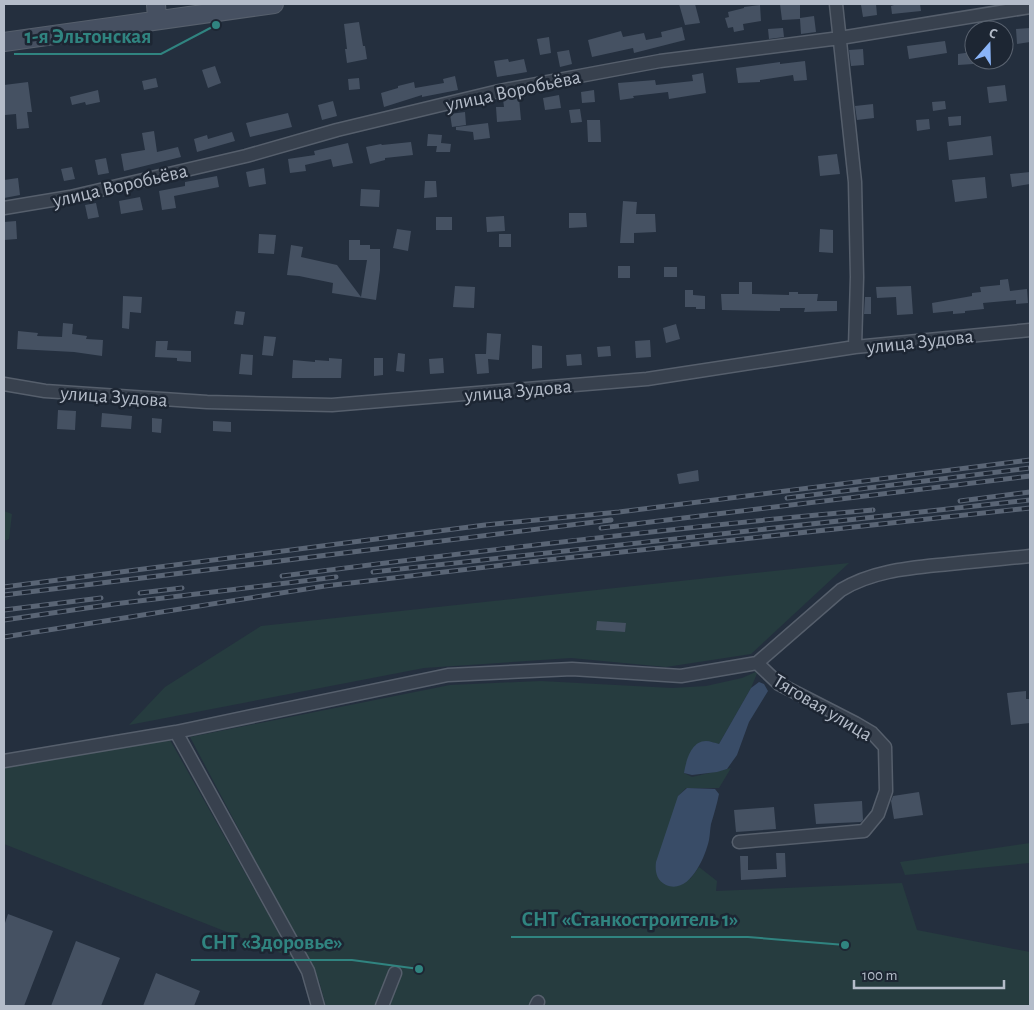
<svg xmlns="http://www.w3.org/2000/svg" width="1034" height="1010" font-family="'Alegreya Sans',sans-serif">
	<rect width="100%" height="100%" fill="#242f3e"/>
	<path fill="#263c3f" d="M4 511 12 514 9 539 4 541Z
		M849 563 751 654 666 667 571 658 424 668 129 725 165 687 261 626Z
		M758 671 751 688 719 744 706 741 684 773 692 777 731 768 719 788H686L678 796 690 879 699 867 717 881 716 891 902 883 917 930 1030 952V1006H326L319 981 190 737 450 685 541 681 672 688 706 686 742 678Z
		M170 740 293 958 4 844V765Z
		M1030 843V863L905 875 900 862Z"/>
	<path fill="#394c67" d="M759 682 764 684 768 691 749 722 737 755 727 769 717 772 692 775 684 773C686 761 691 741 706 741 710 741 715 743 719 744L751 688Z
		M687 788 715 789 719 794C717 804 714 814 711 824 710 829 710 835 709 840 705 858 689 895 666 885 656 880 655 871 656 862L678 796Z"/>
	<path fill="#455162" d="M679 4H695L700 23 685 25Z
		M780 4H800V18L814 16 816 32 801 34 800 19 782 20Z
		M876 4 877 15 863 17 861 5Z
		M897 4H920L921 11 892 14 891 6Z
		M760 5 761 21 743 24 744 30 734 32 733 27 728 28 725 18 729 17 728 12 744 8V7Z
		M359 22 363 46H365L367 59 347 63 345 49H347L344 24Z
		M682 27 685 40 634 53 633 48 592 57 588 40 621 31 623 37 644 33 646 40 662 37 661 32Z
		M783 28 784 37 769 39 768 29Z
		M1030 28V42L1017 44 1016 29Z
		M549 37 551 53 540 55 537 39Z
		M945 41 947 53 909 59 907 46Z
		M863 49 864 65 851 66 849 50Z
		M569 50 572 64 560 67 557 52Z
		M972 52 973 64 958 65V54Z
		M508 59 509 62 524 59 527 72 497 77 494 61Z
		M805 61 807 80 794 81 793 75 760 80V82L738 83 736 68 780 62V64Z
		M215 66 221 83 208 88 202 70Z
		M703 73 706 93 669 99 668 92 633 96 634 98 620 100 618 83 655 80 656 85 693 81 692 75Z
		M455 76 458 90 422 97V95L384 107 381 93 398 88V86L414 82 415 88 444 83 443 79Z
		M156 78 158 87 144 90 142 81Z
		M359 78 360 89 349 90 348 79Z
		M28 82 32 112H27L29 128 17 129 16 114 5 115 4 85Z
		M1005 85 1007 101 989 103 987 87Z
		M98 90 100 102 86 105 85 102 72 105 70 97Z
		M594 90 595 102 582 103 581 92Z
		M559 95 561 108 545 110 543 98Z
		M519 98 521 120 497 122 496 107H504L503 99Z
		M333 101 337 116 322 120 318 105Z
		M945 101 946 109 933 111 932 102Z
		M873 104 874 118 857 120 855 106Z
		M580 109 582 122 571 123 569 110Z
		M465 112 466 125 452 127 450 114Z
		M288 113 292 127 250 137 246 123Z
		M961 116V125L949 126 948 117Z
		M929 119 930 129 917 131 916 120Z
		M587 120H600L601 142H588Z
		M488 123 490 138 474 140 473 132 456 130V127Z
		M154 131 157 152 178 147 181 157 124 171 121 154 145 150 142 133Z
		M232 132 235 141 197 152 194 139 207 135 208 139Z
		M428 134 442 135 441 143 451 144 450 152H436L437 146H427Z
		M991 136 993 155 949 160 947 142Z
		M411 142 413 155 385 158V160L370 164 366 147 381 144 382 145Z
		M348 143 353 163 333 167 331 159 305 165 306 171 290 173 288 159 315 155 314 151Z
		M837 154 840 174 820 176 818 156Z
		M106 158 109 173 98 175 95 160Z
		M72 167 75 179 64 181 61 169Z
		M264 168 266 184 249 187 246 172Z
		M1030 172V184L1012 187 1010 174Z
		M217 176 219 187 174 196 176 208 162 210 159 191 185 186V182Z
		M985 177 987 198 955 202 952 180Z
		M18 178 20 195 4 198V180Z
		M425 181H436L437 197 424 198Z
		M361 189 380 190 379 207 360 206Z
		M140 197 143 210 121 214 119 201Z
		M623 201 637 202 636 214H655L656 232 634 233V243H620Z
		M96 203 99 217 88 219 85 205Z
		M569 213H586L587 227 569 228Z
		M504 216 505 231 487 232 486 217Z
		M436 217H452V230H436Z
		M16 221 17 239 4 240V222Z
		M397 229 411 231 408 251 393 248Z
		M820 229 833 230V253L819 252Z
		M259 234 276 235 274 254 258 253Z
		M499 234H511V247H499Z
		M349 240H360V245H370V249H380V270L376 300 332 293 333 283 299 276 287 275 291 245 303 247 301 257 337 265 361 297 367 260H349Z
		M618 266H630V278H618Z
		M664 267H677V277H664Z
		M1008 279 1010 291 1027 289 1028 303 1016 304V300L983 303 984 309 965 311V313L953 314V311L933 313 932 303 972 296V293L981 292 980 287 1000 285V280Z
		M739 282H752V294L789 295V292H798V294H818L817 301H837V311L804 312 805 308H780V311L722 310 721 294H739Z
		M455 286 475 287 474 308 453 307Z
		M911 286 913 314 897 315 896 297 877 298 876 287Z
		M685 290H693V295L705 296V309H696V307H685Z
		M123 296 142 297 141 313 130 312 129 329 122 328Z
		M865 297H871V314H864Z
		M236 311 245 312 243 325 234 324Z
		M63 323 73 324 72 334 87 336 86 339 103 340 102 356 74 352 17 349 18 331 38 333 37 336 62 337Z
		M676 324 680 339 666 343 663 328Z
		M487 333 501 334 499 360 488 359 489 373 477 374 475 354H486Z
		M264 336 276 337 273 356 262 355Z
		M650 340 651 357 636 358 635 341Z
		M156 341H168L167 350 191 351V362L177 361V358L155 357Z
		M532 345 542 346V368L532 369Z
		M610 346 611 356 598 357 597 347Z
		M398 353 405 354 404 372 396 371Z
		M241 354 253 355 252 375 239 374Z
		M581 354 582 365 567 366 566 355Z
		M329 358 342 359 341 378H292L293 360 315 362V360L329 361Z
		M374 358H383V375L374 376Z
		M443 358 444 373 430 374 429 359Z
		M58 410 76 411 75 430 57 429Z
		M102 413 132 416 131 429 101 427Z
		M152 418 162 419 161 433 152 432Z
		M213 421 231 422V432L213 431Z
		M698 470 699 481 679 484 677 474Z
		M597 621 626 623 625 632 596 630Z
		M1026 691V699H1030V723L1011 725 1007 693Z
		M919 792 923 815 894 819 891 801 893 796Z
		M862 801 863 820 861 822 816 824 814 804Z
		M774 807 776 829 736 832 734 810Z
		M776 853H785L786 877 741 880 740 856H748V870L777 869Z
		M8 914 53 931 24 1006H4V926Z
		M76 941 120 958 101 1006H51Z
		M156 973 200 991 194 1006H143Z"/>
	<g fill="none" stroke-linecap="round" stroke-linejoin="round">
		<g stroke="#565f6c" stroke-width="15">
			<path id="street" d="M836 4 855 182 857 277 855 347
				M4 208 70 197 246 156 337 130 499 91 660 61 840 38 1030 7
				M4 384 45 391 207 402 332 405 647 379 855 347 1030 330
				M176 732 308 971 318 1006
				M4 761 176 732 448 675 572 669 681 676 757 663 841 590C874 570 911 568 949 564 976 561 1003 559 1030 556
				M739 842 864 831 878 814 886 791 885 747 872 733 855 723 779 684 757 663
				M382 1006 395 973
				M536 1006 538 1002"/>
		</g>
		<g stroke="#565f6c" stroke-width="20">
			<path id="secondary" d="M156 4 157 19
				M4 42 274 4"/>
		</g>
		<use href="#street" stroke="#38414e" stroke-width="12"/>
		<use href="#secondary" stroke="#465061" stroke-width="18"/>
		<g stroke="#5a6575" stroke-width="5">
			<path id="rail" d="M787 498 1030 468
				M960 501 1030 492
				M601 528 1030 476
				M373 572 1030 500
				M282 576C478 551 675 527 873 510
				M4 587 485 525 619 512 1030 460
				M140 593 182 588
				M4 595 611 520
				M4 610 101 598
				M4 620 114 604 336 577
				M4 637 325 586 538 561 1030 508"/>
		</g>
		<use href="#rail" stroke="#1d2633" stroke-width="3" stroke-dasharray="9" stroke-linecap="butt"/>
	</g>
	<g text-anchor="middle" stroke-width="5" stroke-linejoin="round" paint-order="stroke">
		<g font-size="20" fill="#b4bcc9" stroke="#1d2633">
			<text transform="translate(513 90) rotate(-12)" y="7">улица Воробьёва</text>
			<text transform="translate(120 185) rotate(-13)" y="7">улица Воробьёва</text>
			<text transform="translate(920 341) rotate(-6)" y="7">улица Зудова</text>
			<text transform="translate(518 390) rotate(-5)" y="7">улица Зудова</text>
			<text transform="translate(114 396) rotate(4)" y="7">улица Зудова</text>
			<text transform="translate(823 707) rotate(31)" y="7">Тяговая улица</text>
		</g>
	</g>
	<path fill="none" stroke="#308480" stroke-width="2" d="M216 25L161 54H14M845 945L748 937H511M419 969L352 960H191"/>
	<g fill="#308480" stroke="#1d2633" stroke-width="2">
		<circle cx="216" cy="25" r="5"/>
		<circle cx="845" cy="945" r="5"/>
		<circle cx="419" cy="969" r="5"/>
	</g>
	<g font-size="21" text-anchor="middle" font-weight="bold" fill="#308480" stroke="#1d2633" stroke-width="5" stroke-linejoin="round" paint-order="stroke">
		<text x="88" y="43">1-я Эльтонская</text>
		<text x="630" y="926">СНТ «Станкостроитель 1»</text>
		<text x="272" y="949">СНТ «Здоровье»</text>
	</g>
	<rect width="1034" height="1010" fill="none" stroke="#b4bcc9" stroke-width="10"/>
	<g transform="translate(989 45) rotate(20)"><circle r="24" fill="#1d2633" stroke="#59626f"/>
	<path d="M0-4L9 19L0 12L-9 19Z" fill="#8ab4f8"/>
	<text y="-8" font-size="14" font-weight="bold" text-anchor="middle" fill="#b4bcc9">С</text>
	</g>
	<path d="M854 980v8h150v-8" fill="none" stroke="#b4bcc9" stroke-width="2.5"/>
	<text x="862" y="980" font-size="15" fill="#b4bcc9" stroke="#1d2633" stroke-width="4" paint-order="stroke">100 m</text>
</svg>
